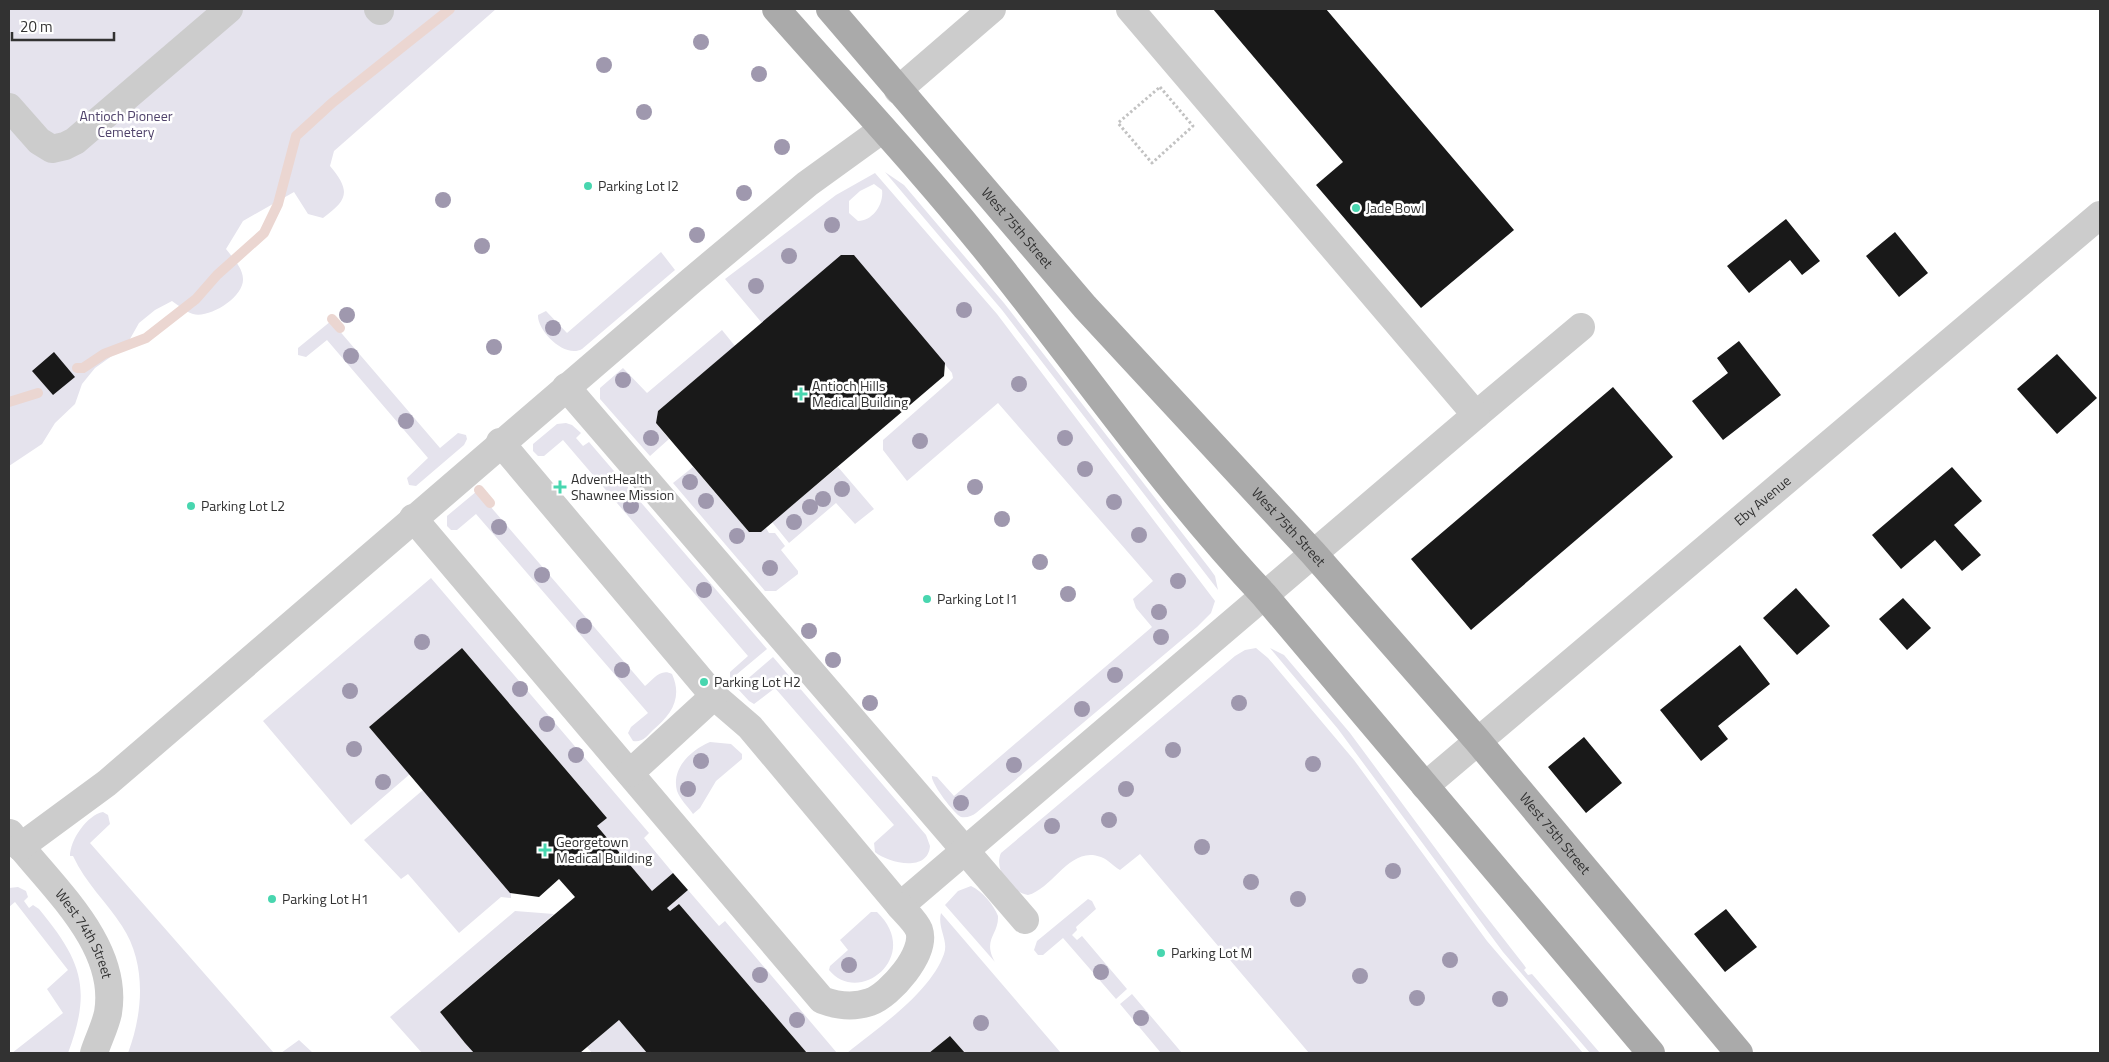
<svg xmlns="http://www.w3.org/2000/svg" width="2109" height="1062" font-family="'Titillium Web',sans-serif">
	<rect width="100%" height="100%" fill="#fff"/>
	<path fill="#e5e3ed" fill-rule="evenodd" d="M9 9H496L334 151 330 166C351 191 348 200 323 218L308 214 294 192 243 221 226 249C232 257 243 268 243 279 244 297 209 319 193 314 186 312 178 305 172 301L155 310 139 323 126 346 95 368 82 384 75 404 55 423 42 444 9 466Z
		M885 172 904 185 1004 303 1210 569 1215 576 1218 590 1002 310Z
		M875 173 997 314 1215 601 1211 613 1197 627 976 813C972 816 967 818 961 817 954 814 930 782 932 776L937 777 954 796 1152 627 1136 608 1133 599 1153 581 998 403 907 481 883 450V440L949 382 953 378 952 373 854 255 841 256 762 323 725 279 836 195ZM874 184 882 190C884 204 873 221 858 221L849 213V201L860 191Z
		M661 252 675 270 582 349C565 359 537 331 538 315L546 311 567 333Z
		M331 321 440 448 458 433 466 435 467 439 464 445 416 486 409 485 407 478 428 458 327 340 306 357 298 355V348Z
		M722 330 735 346 658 411 656 423 669 439 650 456 600 399V388L623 368 647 393Z
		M566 423 572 425 581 433 576 438 583 446 589 442 767 649 730 680V672L748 656 563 440 544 456H538L533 451V444L557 424Z
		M693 467 749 532H761L766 528 769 533H775L785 546 781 550 798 571V574L776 591H765L673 483Z
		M838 467 874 509 855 524 836 503 789 543 772 522Z
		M477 491 645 686C653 680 660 668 672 674 683 698 671 715 653 730 647 736 642 743 633 741L628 733 631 727 648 713 476 514 457 530H451L447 526V516Z
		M431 578 649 833 644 838 673 873 652 891 597 826 607 818 462 648 369 727 410 774 351 825 263 721Z
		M1256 648 1268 658 1354 760 1487 941 1583 1053H1309L1140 854 1120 870C1113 866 1109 860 1101 857 1070 845 1054 888 1028 895 1012 893 993 870 1001 853L1235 656 1245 650Z
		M1270 648 1284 655 1350 733 1478 906 1524 965 1526 968 1524 970 1528 975 1532 974 1600 1053H1590L1503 952 1338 729Z
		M773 657 926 835 930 846C928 873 888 863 875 852L874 843 894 825 775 688 754 704 749 701 737 688Z
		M710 742 731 744 742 754V759L716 781 700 808 693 814C688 807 680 799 677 791 671 768 691 750 710 742Z
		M423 790 511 893V898L501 897 459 933 408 874 401 879 364 840Z
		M103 812 108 815 110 824 90 843 274 1053H128C143 1013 147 964 122 926 106 901 86 884 73 856H70C70 840 87 815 103 812Z
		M971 886C982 891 994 905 998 916 999 935 982 939 995 962L945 905 958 891Z
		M18 887 26 891 28 897 24 901 29 908 33 905 39 909C82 961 92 989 68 1053H12L63 1013 47 989 68 970 15 902 9 907V888Z
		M688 890 719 926 725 921 837 1053H807L679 904 670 911 667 908Z
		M1088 899 1092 901 1096 909 1076 927 1077 930 1072 935 1077 940 1082 936 1127 989 1116 999 1063 938 1043 955H1038L1034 950 1037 941Z
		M515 911 554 914 440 1012 474 1053H422L390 1017Z
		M871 912H877C923 956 859 1007 829 970L830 966 848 950 840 940Z
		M941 913 1061 1053H965L950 1036 929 1053H847C879 1027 930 993 944 954 949 940 937 928 941 913Z
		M1132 994 1182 1053H1161L1120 1004Z
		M619 1020 647 1053H592L587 1047Z
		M299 1040 313 1053H281Z"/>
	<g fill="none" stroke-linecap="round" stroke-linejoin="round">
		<path stroke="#ebd6d1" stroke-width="10" d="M332 319 340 328
			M77 368H83L104 354 146 338 196 299 217 275 264 233 278 204 296 136 332 103 450 9
			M9 402 38 393
			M479 490 490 503"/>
	</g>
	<path fill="#191919" d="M1213 9H1326L1514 230 1421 308 1316 185 1343 162Z
		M1786 219 1820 261 1802 275 1790 260 1749 293 1727 266Z
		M1895 232 1928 273 1899 297 1866 256Z
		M841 255H854L945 363 944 376 761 532H749L656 423 658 411Z
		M1739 341 1781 395 1723 440 1692 401 1728 373 1717 358Z
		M54 352 75 377 53 395 32 371Z
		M2057 354 2097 398 2057 434 2017 389Z
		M1613 387 1673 457 1471 630 1411 559Z
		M1952 467 1982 501 1954 525 1981 555 1962 571 1935 540 1901 569 1872 535Z
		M1796 588 1830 626 1797 655 1763 618Z
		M1903 598 1931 628 1907 650 1879 619Z
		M1740 645 1770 684 1718 726 1728 739 1701 761 1660 710Z
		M462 648 607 818 597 826 652 891 673 873 688 890 667 908 670 911 679 904 807 1053H647L619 1020 580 1053H474L465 1043 440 1012 575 897 559 879 539 897 510 893 369 727Z
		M1584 737 1622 783 1586 813 1548 767Z
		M1726 909 1757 947 1725 972 1694 934Z
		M950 1036 965 1053H929Z"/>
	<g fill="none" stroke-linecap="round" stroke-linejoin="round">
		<path stroke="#c2c2c2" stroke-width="3" stroke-dasharray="2.5 2.5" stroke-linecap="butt" d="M1160 87 1193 126 1152 163 1118 123Z"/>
		<g stroke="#ccc" stroke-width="28">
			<path d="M378 9 380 11"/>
			<path d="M898 90 992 9"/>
			<path d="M9 107 39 141 52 149 65 146 75 141 229 9"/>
			<path d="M566 387 1025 920"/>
			<path d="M1476 415 1581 327"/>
			<path d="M500 442 714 696 750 727 900 906 1476 415 1130 9"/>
			<path d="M413 518 822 1000C838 1006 853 1008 870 1002 890 995 927 953 919 930 916 922 905 912 900 906"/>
			<path d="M630 773 714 696"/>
			<path id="s1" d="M1425 786 2100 215"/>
			<path id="s2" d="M10 833C48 884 120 943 108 1013 105 1027 98 1040 94 1053"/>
			<path d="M20 847 107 783 691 281 807 184 883 129"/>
		</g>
		<g stroke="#aaa" stroke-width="28">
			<path d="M776 9C851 94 929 177 1000 267 1087 377 1168 493 1264 595L1651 1053"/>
			<path id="s3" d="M830 9 1085 307 1313 553 1477 740 1739 1053"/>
		</g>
	</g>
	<g fill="#9f98ae">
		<circle cx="701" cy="42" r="8"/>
		<circle cx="604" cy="65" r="8"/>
		<circle cx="759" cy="74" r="8"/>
		<circle cx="644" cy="112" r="8"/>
		<circle cx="782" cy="147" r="8"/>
		<circle cx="744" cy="193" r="8"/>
		<circle cx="443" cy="200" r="8"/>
		<circle cx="832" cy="225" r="8"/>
		<circle cx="697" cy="235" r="8"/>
		<circle cx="482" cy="246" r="8"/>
		<circle cx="789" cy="256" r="8"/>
		<circle cx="756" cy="286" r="8"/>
		<circle cx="964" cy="310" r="8"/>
		<circle cx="347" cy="315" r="8"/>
		<circle cx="553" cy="328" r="8"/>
		<circle cx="494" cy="347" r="8"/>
		<circle cx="351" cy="356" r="8"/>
		<circle cx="623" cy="380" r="8"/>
		<circle cx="1019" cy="384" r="8"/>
		<circle cx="406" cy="421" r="8"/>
		<circle cx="651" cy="438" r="8"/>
		<circle cx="1065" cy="438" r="8"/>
		<circle cx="920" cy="441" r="8"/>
		<circle cx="1085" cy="469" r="8"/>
		<circle cx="690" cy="482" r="8"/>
		<circle cx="975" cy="487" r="8"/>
		<circle cx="842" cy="489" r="8"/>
		<circle cx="823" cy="499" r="8"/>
		<circle cx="706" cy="501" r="8"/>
		<circle cx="1114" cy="502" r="8"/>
		<circle cx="631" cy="506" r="8"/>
		<circle cx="810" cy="507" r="8"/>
		<circle cx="1002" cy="519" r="8"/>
		<circle cx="794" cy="522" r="8"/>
		<circle cx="499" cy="527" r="8"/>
		<circle cx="1139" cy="535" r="8"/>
		<circle cx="737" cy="536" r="8"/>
		<circle cx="1040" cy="562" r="8"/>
		<circle cx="770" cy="568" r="8"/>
		<circle cx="542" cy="575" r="8"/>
		<circle cx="1178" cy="581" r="8"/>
		<circle cx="704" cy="590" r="8"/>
		<circle cx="1068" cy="594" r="8"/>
		<circle cx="1159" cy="612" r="8"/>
		<circle cx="584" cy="626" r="8"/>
		<circle cx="809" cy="631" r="8"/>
		<circle cx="1161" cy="637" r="8"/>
		<circle cx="422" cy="642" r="8"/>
		<circle cx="833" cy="660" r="8"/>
		<circle cx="622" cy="670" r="8"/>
		<circle cx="1115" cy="675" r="8"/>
		<circle cx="520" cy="689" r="8"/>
		<circle cx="350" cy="691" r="8"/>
		<circle cx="870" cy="703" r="8"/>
		<circle cx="1239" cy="703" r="8"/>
		<circle cx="1082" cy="709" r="8"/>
		<circle cx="547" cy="724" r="8"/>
		<circle cx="354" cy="749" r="8"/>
		<circle cx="1173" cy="750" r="8"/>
		<circle cx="576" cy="755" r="8"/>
		<circle cx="701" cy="761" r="8"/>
		<circle cx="1313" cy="764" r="8"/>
		<circle cx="1014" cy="765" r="8"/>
		<circle cx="383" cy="782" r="8"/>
		<circle cx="688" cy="789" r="8"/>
		<circle cx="1126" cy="789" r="8"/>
		<circle cx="961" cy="803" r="8"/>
		<circle cx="1109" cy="820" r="8"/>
		<circle cx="1052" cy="826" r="8"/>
		<circle cx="1202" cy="847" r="8"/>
		<circle cx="1393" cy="871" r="8"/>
		<circle cx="1251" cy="882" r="8"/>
		<circle cx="1298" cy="899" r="8"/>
		<circle cx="1450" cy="960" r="8"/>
		<circle cx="849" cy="965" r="8"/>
		<circle cx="1101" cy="972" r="8"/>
		<circle cx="760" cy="975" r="8"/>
		<circle cx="1360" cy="976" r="8"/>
		<circle cx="1417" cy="998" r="8"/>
		<circle cx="1500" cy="999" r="8"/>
		<circle cx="1141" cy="1018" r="8"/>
		<circle cx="797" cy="1020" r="8"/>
		<circle cx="981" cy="1023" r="8"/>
	</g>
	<g fill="#48d6af" stroke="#fff" stroke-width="2">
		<circle cx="588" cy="186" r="5"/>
		<circle cx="1356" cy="208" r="5"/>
		<path d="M798.5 386.5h5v5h5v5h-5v5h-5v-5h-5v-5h5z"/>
		<path d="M557.5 479.5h5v5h5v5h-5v5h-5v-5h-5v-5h5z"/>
		<circle cx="191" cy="506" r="5"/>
		<circle cx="927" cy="599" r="5"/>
		<circle cx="704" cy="682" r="5"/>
		<path d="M542.5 842.5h5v5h5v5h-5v5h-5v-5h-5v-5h5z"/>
		<circle cx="272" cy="899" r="5"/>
		<circle cx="1161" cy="953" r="5"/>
	</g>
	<g text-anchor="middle" stroke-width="5" stroke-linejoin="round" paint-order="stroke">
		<g font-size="14" fill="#50436b" stroke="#fff">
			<text x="126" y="121">Antioch Pioneer<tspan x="126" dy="16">Cemetery</tspan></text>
		</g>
		<g font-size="14" fill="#323232" stroke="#fff" text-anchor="start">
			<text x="598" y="191">Parking Lot I2</text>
			<text x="1366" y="213">Jade Bowl</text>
			<text x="812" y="391">Antioch Hills<tspan x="812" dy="16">Medical Building</tspan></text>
			<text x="571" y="484">AdventHealth<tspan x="571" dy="16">Shawnee Mission</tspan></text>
			<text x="201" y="511">Parking Lot L2</text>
			<text x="937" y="604">Parking Lot I1</text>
			<text x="714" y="687">Parking Lot H2</text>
			<text x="556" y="847">Georgetown<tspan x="556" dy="16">Medical Building</tspan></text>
			<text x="282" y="904">Parking Lot H1</text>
			<text x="1171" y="958">Parking Lot M</text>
		</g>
		<g font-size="14" fill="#323232" stroke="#fff">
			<text dy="5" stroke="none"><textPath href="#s3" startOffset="288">West 75th Street</textPath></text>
			<text dy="5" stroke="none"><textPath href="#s1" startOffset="442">Eby Avenue</textPath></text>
			<text dy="5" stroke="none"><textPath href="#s3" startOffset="692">West 75th Street</textPath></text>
			<text dy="5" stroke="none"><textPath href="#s3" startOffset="1098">West 75th Street</textPath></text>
			<text dy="5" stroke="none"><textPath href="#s2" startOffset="126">West 74th Street</textPath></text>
		</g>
	</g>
	<rect width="2109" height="1062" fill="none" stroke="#323232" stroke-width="20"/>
	<path d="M12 32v8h102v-8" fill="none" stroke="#323232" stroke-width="2.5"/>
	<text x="20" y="32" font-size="15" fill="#323232" stroke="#ffffff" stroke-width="4" paint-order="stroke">20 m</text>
</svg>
